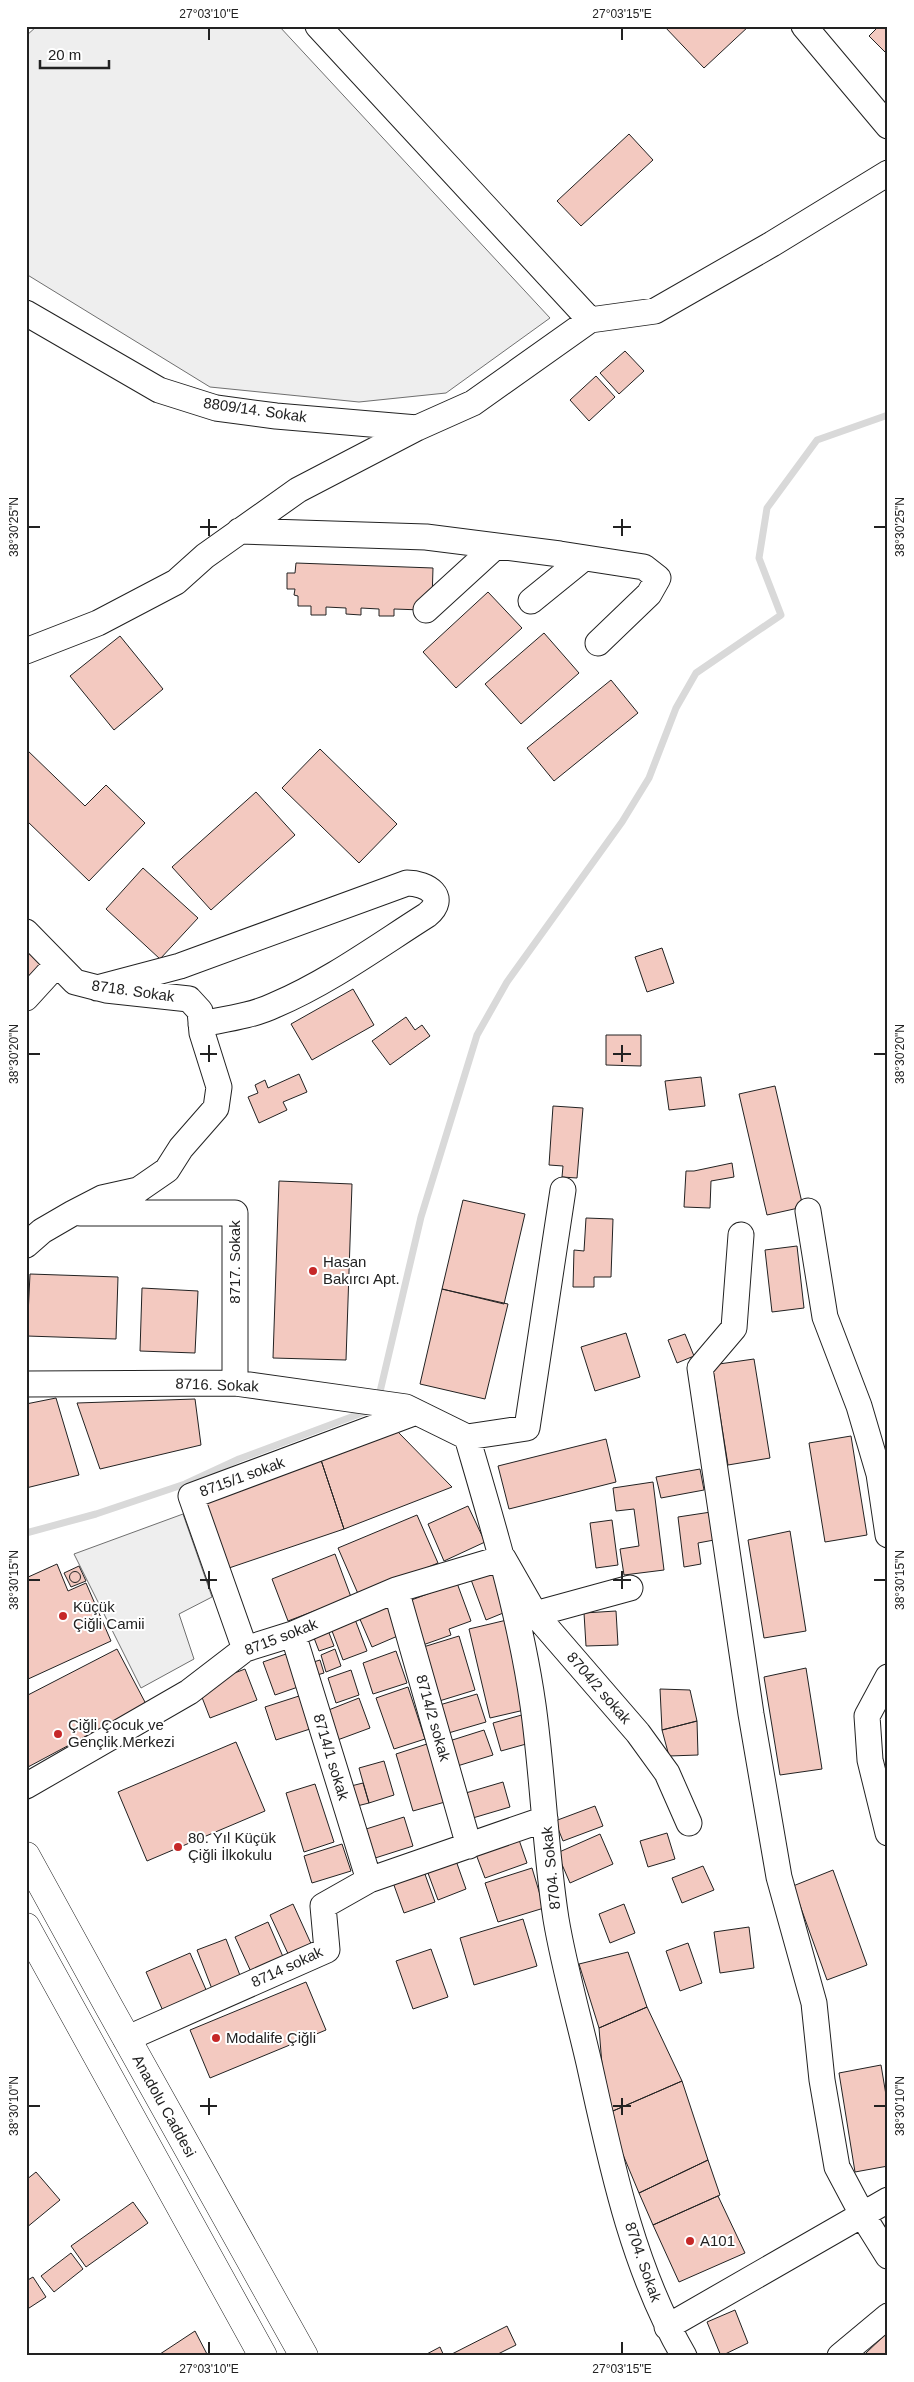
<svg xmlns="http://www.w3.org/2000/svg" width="914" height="2382" font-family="Arial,sans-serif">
	<rect width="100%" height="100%" fill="#fff"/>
	<path fill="#eee" stroke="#6f6f6f" d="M37 26H279L550 318 446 393 359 402 210 387 26 274V36Z
		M183 1514 212 1597 179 1614 194 1659 141 1688 74 1554Z"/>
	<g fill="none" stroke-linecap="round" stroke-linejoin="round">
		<path stroke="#d9d9d9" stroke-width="7" d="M379 1396 421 1217 477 1035 507 982 622 822 649 778 676 708 696 673 781 615 759 558 767 508 817 440 888 415
			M26 1533 96 1514 185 1484 239 1459 370 1410"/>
	</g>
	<path fill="#f3c9c0" stroke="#222" d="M664 26H749L704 68Z
		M879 26H888V55L869 36Z
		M629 134 653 160 581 226 557 201Z
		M625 351 644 371 619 394 600 373Z
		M596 376 615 397 589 421 570 400Z
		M296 563 433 568 432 600 422 610 394 609V616H379V609L361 608V615L346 614V608L326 607V615H311V606H298V596L294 595 295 589H287V573H295Z
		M488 592 522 628 456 688 423 652Z
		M544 633 579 673 521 724 485 684Z
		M120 636 163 689 114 730 70 676Z
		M611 680 638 713 554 781 527 748Z
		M26 749 85 806 106 785 145 823 89 881 26 820Z
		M320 749 397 824 359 863 282 788Z
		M256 792 295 835 211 910 172 867Z
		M143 868 198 918 160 959 106 909Z
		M26 939 46 961 26 979Z
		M662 948 674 983 647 992 635 957Z
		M353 989 374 1025 312 1060 291 1024Z
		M406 1017 415 1030 422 1025 430 1036 390 1065 372 1041Z
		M606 1035H641V1066L606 1065Z
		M299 1074 307 1092 283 1102 287 1110 259 1123 248 1097 258 1093 255 1085 265 1080 268 1088Z
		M701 1077 705 1106 669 1110 665 1081Z
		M775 1086 803 1207 767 1215 739 1094Z
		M553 1106 583 1108 577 1178 562 1177 563 1166 549 1165Z
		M732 1163 734 1177 711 1181 710 1208 684 1207 686 1171H694Z
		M279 1181 352 1184 346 1360 273 1358Z
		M463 1200 525 1214 504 1304 442 1289Z
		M586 1218 613 1219 611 1277H594V1287H573L574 1250 584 1251Z
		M797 1246 804 1308 772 1312 765 1250Z
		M30 1274 118 1277 116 1339 27 1336Z
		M142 1288 198 1291 195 1353 140 1351Z
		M442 1289 508 1304 485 1399 420 1384Z
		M626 1333 640 1377 595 1391 581 1347Z
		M685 1334 694 1356 677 1363 668 1340Z
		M754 1359 770 1458 728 1465 712 1365Z
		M56 1398 79 1475 26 1488V1404Z
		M195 1399 201 1445 100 1469 77 1403Z
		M398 1432 452 1487 344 1529 320 1457Z
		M851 1436 867 1535 825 1542 809 1443Z
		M606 1439 616 1482 509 1509 498 1466Z
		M320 1457 344 1529 229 1568 205 1501Z
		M700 1469 704 1490 661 1498 656 1477Z
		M653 1482 664 1570 624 1575 620 1549 639 1546 634 1509 616 1511 613 1488Z
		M468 1506 485 1542 444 1561 428 1524Z
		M711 1512 714 1540 698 1543 701 1564 684 1567 678 1517Z
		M417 1515 438 1563 359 1596 338 1548Z
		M612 1520 618 1565 596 1568 590 1523Z
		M790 1531 806 1631 764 1638 748 1540Z
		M335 1554 351 1597 288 1621 272 1579Z
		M57 1564 68 1591 86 1583 111 1641 26 1680V1578Z
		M79 1566 86 1581 71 1587 64 1573Z
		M497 1567 513 1609 486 1620 470 1577Z
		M69.5 1577a5.5 5.5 0 1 1 11 0a5.5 5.5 0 1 1-11 0Z
		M457 1583 471 1621 449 1629 451 1635 420 1646 406 1602Z
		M387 1605 400 1635 372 1647 359 1617Z
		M616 1611 618 1645 586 1646 584 1613Z
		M353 1614 367 1651 343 1660 329 1623Z
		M511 1619 533 1708 490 1718 469 1629Z
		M326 1625 334 1646 319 1651 311 1630Z
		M459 1636 475 1690 436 1702 420 1648Z
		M117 1649 146 1704 28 1767 26 1696Z
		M335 1649 341 1666 326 1672 321 1655Z
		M396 1651 407 1683 373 1694 363 1663Z
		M286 1654 298 1687 275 1695 263 1662Z
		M320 1660 324 1673 310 1677 307 1664Z
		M806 1668 822 1769 780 1775 764 1677Z
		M245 1669 257 1700 210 1718 198 1687Z
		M351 1670 359 1695 336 1703 328 1678Z
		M408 1687 425 1739 394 1749 376 1698Z
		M660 1689 690 1690 697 1721 662 1730Z
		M477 1694 486 1722 445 1734 436 1706Z
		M299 1696 310 1729 276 1740 265 1707Z
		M359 1698 370 1728 332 1742 321 1713Z
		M529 1713 537 1741 501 1751 493 1723Z
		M697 1721 698 1755 669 1756 662 1730Z
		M484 1730 493 1755 454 1767 446 1742Z
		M236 1742 265 1811 147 1861 118 1792Z
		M427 1744 445 1802 413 1811 396 1754Z
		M384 1761 394 1795 369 1803 359 1768Z
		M503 1782 510 1807 466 1820 459 1795Z
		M363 1783 369 1803 357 1806 351 1786Z
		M315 1784 334 1842 304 1852 286 1793Z
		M595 1806 603 1826 563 1841 555 1821Z
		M404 1817 413 1846 372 1859 363 1830Z
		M667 1833 675 1859 648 1867 640 1841Z
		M517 1834 527 1863 485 1878 474 1849Z
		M600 1834 613 1864 570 1883 557 1853Z
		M342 1844 351 1871 312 1883 304 1856Z
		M454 1855 466 1889 438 1900 425 1865Z
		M422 1866 435 1902 404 1913 391 1877Z
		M703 1866 714 1890 682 1903 672 1878Z
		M532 1868 544 1908 498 1922 485 1883Z
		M833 1870 867 1965 827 1980 793 1886Z
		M293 1904 313 1948 290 1958 270 1915Z
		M624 1904 635 1933 610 1943 599 1914Z
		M523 1919 537 1966 474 1985 460 1938Z
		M268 1922 284 1959 252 1974 235 1937Z
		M749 1927 754 1968 720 1973 714 1932Z
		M226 1939 241 1978 212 1989 197 1950Z
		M688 1943 702 1983 680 1991 666 1951Z
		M431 1949 448 1997 413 2009 396 1961Z
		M628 1952 647 2007 599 2028 579 1964Z
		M190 1953 207 1992 163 2011 146 1972Z
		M306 1982 326 2030 210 2078 190 2030Z
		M647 2007 682 2081 606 2114 599 2028Z
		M881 2065 888 2107V2166L855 2172 839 2073Z
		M682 2081 708 2160 639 2193 606 2114Z
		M708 2160 720 2195 653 2225 639 2193Z
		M36 2172 60 2200 26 2228V2180Z
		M718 2196 745 2253 679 2282 653 2225Z
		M133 2202 148 2223 86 2267 71 2246Z
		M71 2253 83 2269 54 2292 41 2276Z
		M33 2277 46 2297 26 2310V2281Z
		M735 2310 748 2343 721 2356 707 2322Z
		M507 2326 516 2345 494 2356H448Z
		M195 2331 208 2356H157Z
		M888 2332V2356H869L866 2353Z
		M440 2347 444 2356H423Z"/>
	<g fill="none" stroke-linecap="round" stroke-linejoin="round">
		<g stroke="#222" stroke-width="27">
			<path id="minor" d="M318 26 590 320
				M804 26 888 126
				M26 313 159 390 216 408 276 416 417 428
				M239 531 426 537 560 554 644 567 658 578 649 594 598 643
				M531 601 584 558
				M426 610 496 546
				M26 651 98 623 176 582 205 556 298 490 417 428 473 403 590 320 655 311 772 244 888 173
				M26 932 75 982 106 990 189 999 200 1011 202 1033 219 1087 216 1108 181 1148 167 1170 138 1190 102 1198 73 1213 42 1231 26 1245
				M97 988 180 966 407 883C427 883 449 897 427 915 378 946 329 982 275 1005 252 1016 226 1019 201 1024
				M26 998 57 964
				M808 1211 825 1317 859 1406 879 1474 888 1535
				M80 1213H235V1383
				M741 1235 734 1328 700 1368 751 1714 779 1877 814 2003 822 2080 837 2167 863 2216 888 2256
				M26 1384 235 1383 406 1407 467 1437C493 1526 520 1614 533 1705 543 1776 545 1848 556 1919 564 1967 578 2015 589 2063 611 2162 632 2267 684 2356
				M467 1437 527 1428 563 1190
				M396 1590 469 1846
				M535 1614 630 1588
				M293 1634 369 1880
				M245 1649 191 1496 416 1412
				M888 1677 867 1716 870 1760 888 1833
				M26 1786 189 1692 245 1649 293 1634 396 1590 503 1558 535 1614 638 1733 667 1773 689 1823
				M126 2039 327 1950 323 1906 369 1880 545 1819
				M667 2327 888 2200
				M840 2356 888 2316"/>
		</g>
		<g stroke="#222" stroke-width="29">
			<path id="highway" d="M26 1856 109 2007 304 2356
				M26 1927 263 2356"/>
		</g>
		<use href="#minor" stroke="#fff" stroke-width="25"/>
		<use href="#highway" stroke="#fff" stroke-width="28"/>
	</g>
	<path fill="none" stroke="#222" stroke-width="2" d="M209 28V40M622 28V40M209 519V536M622 519V536M28 527H40M200 527H217M613 527H631M874 527H886M209 1045V1062M622 1045V1062M28 1054H40M200 1054H217M613 1054H631M874 1054H886M209 1571V1589M622 1571V1589M28 1580H40M200 1580H217M613 1580H631M874 1580H886M209 2098V2115M622 2098V2115M28 2106H40M200 2106H217M613 2106H631M874 2106H886M209 2342V2354M622 2342V2354"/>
	<g fill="#c62828" stroke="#fff" stroke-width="2">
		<circle cx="313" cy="1271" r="5"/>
		<circle cx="63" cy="1616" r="5"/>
		<circle cx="58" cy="1734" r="5"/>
		<circle cx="178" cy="1847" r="5"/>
		<circle cx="216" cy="2038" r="5"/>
		<circle cx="690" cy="2241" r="5"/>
	</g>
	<g text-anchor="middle" stroke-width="4" stroke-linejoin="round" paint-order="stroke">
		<g font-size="15" fill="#222" stroke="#fff">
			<text transform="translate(255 410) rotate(8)" y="5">8809/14. Sokak</text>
			<text transform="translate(133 991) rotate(8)" y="5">8718. Sokak</text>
			<text transform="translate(235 1262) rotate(-90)" y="5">8717. Sokak</text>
			<text transform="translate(217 1385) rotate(2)" y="5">8716. Sokak</text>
			<text transform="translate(242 1477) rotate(-20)" y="5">8715/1 sokak</text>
			<text transform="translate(281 1637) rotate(-21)" y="5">8715 sokak</text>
			<text transform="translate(599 1688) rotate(49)" y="5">8704/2 sokak</text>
			<text transform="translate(433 1718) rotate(74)" y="5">8714/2 sokak</text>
			<text transform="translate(331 1757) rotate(73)" y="5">8714/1 sokak</text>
			<text transform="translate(551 1868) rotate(-96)" y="5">8704. Sokak</text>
			<text transform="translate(287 1967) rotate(-25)" y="5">8714 sokak</text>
			<text transform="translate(164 2106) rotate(61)" y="5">Anadolu Caddesi</text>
			<text transform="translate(643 2262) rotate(71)" y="5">8704. Sokak</text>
		</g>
		<g font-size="15" fill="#222" stroke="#fff" text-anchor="start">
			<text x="323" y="1267">Hasan<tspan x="323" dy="17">Bakırcı Apt.</tspan></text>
			<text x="73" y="1612">Küçük<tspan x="73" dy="17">Çiğli Camii</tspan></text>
			<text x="68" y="1730">Çiğli Çocuk ve<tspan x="68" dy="17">Gençlik Merkezi</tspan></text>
			<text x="188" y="1843">80. Yıl Küçük<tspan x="188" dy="17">Çiğli İlkokulu</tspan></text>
			<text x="226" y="2043">Modalife Çiğli</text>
			<text x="700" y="2246">A101</text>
		</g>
	</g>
	<rect width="914" height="2382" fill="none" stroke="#ffffff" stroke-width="55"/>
	<path d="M40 60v8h69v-8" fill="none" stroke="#222222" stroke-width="2.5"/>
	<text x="48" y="60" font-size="15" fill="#222222" stroke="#ffffff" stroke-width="4" paint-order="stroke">20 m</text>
	<rect x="28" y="28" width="858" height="2326" fill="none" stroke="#222" stroke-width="2"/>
	<g font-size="12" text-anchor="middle" fill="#222">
		<text x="209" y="18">27°03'10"E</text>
		<text x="622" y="18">27°03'15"E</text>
		<text transform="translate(14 527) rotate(-90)" y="4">38°30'25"N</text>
		<text transform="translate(900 527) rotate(-90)" y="4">38°30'25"N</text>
		<text transform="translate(14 1054) rotate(-90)" y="4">38°30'20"N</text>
		<text transform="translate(900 1054) rotate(-90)" y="4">38°30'20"N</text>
		<text transform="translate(14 1580) rotate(-90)" y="4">38°30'15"N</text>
		<text transform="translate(900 1580) rotate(-90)" y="4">38°30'15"N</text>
		<text transform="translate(14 2106) rotate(-90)" y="4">38°30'10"N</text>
		<text transform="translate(900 2106) rotate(-90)" y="4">38°30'10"N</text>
		<text x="209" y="2373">27°03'10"E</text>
		<text x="622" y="2373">27°03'15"E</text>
	</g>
</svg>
